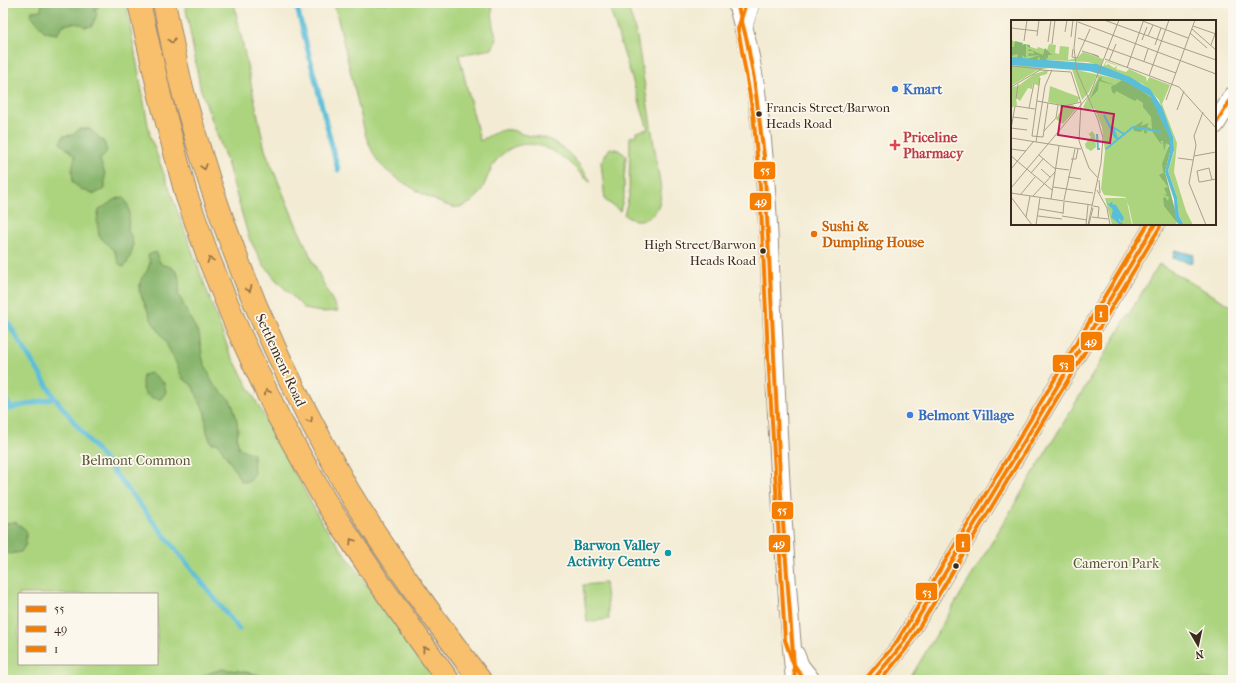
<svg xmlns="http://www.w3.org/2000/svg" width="1236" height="683" font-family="'IM FELL French Canon',serif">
	<rect width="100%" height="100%" fill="#fbf7ec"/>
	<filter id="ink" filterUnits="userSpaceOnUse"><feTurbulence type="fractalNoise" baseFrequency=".025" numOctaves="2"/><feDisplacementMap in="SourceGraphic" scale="8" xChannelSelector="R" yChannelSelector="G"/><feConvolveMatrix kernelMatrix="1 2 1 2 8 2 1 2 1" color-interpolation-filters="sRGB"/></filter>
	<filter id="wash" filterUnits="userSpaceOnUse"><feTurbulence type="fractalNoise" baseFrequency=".012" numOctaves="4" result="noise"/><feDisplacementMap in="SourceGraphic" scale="16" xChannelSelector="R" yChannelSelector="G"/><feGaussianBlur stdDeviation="0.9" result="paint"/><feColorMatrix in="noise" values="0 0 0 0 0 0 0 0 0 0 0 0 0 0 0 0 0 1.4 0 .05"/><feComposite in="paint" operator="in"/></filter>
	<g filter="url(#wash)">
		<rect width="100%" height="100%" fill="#f3ebd3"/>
		<path fill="#acd47f" stroke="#747f4e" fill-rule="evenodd" d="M3 3H126L150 136 229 351 321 521 436 680H3ZM19 594H157V664H19Z
			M185 3H234L265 150 297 227 325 287 338 311 321 312 305 309 277 281 263 264 249 238 227 162 200 87Z
			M334 3H492L493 26 497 39 492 49 459 55 480 141C489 136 500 128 511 130 517 131 521 134 526 135 532 137 539 136 545 138 566 146 579 163 591 182L587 180C579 172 571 163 562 157 540 141 514 137 495 162 487 174 484 192 473 201 467 205 460 208 453 207 437 204 393 178 382 166 374 158 371 147 366 137Z
			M608 3H627L637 37 661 189C661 206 655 221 636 220 631 219 628 218 624 215L629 196 630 137 636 135V132L648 129Z
			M610 148 619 150 626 156 624 177V195L620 211 605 200 601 162Z
			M1159 264 1233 307V679L909 680Z
			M605 583 609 619 587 622 583 585Z"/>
		<path fill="#89b66e" stroke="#627046" d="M42 3H99L98 8 94 10 97 14 92 26 85 27C79 22 71 23 63 25L57 34 45 32 31 15 32 11 41 10Z
			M79 129H90L104 142 107 151 100 160 105 174V189L94 194 82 190 73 183 72 170 75 156 60 143 63 136 73 135Z
			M123 197C132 209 129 215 128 229 128 233 131 234 132 238 135 248 130 259 124 267L119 264 115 252 99 236 97 220 99 209C109 205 112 199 123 197Z
			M156 252 158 259 162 265C180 266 181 281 178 295L182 301 187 313 199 334 203 360 213 384 230 400 234 409 237 421 238 430 237 439 239 448 253 454 254 475 250 481 242 482C238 478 237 473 234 468 229 460 223 452 218 443H211L207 432 205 413 192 385 182 378 178 367 164 339 152 321 139 290 141 279 147 271 150 263 148 255Z
			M151 373 164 383 166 392 161 399C145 399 140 390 143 375Z
			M15 522 26 530V544L21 552 9 554 3 551V524Z
			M223 669C236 671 259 672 269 680H196L209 673Z"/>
		<path fill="#5bbed9" stroke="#4b747c" d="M1175 250 1194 255 1192 263 1173 258Z"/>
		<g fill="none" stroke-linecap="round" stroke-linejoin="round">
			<path stroke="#5bbed9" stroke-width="5" d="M296 3 338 170
				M3 315 55 398 239 629
				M3 396 12 409
				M3 410 55 398"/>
		</g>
	</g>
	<g filter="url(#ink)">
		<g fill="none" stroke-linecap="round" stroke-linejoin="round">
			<g stroke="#978a78" stroke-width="16">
				<path id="minor" d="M744 29 752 3"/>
			</g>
			<g stroke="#978a78" stroke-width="20">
				<path id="tertiary" d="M737 3C766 103 767 208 772 311 778 434 783 558 795 680
					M1215 125 1233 96
					M795 654 800 666 811 680
					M873 680 901 646 1155 224"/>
			</g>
			<g stroke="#978a78" stroke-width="24">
				<path id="trunk" d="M139 3 160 96 186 194 209 259 238 330 278 416 327 504 378 581 448 680
					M164 3C171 35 176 68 185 99 217 218 262 332 321 440 330 457 339 474 348 490 388 556 434 618 480 680"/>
			</g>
			<use href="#minor" stroke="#fff" stroke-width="15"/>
			<use href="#tertiary" stroke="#fff" stroke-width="18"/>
			<use href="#trunk" stroke="#f8bf6c" stroke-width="22"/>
			<g stroke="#fbf7ec" stroke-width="7">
				<path id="bus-1" d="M737 3 747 41 754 79 764 156 781 496 795 680"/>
			</g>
			<g stroke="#fbf7ec" stroke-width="7">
				<path id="bus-2" d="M746 3 738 29 753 113 760 187 768 354 785 640 793 663 804 680
					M881 680 906 649 1160 227"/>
			</g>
			<g stroke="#fbf7ec" stroke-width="7">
				<path id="bus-3" d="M1215 125 1233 96
					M873 680 901 646 1155 224"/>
			</g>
			<g stroke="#fbf7ec" stroke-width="7">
				<path id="bus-4" d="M868 676 896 643 1148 224"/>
			</g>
			<use href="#bus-1" stroke="#f57e02" stroke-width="4"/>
			<use href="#bus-2" stroke="#f57e02" stroke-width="4"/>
			<use href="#bus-3" stroke="#f57e02" stroke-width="4"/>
			<use href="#bus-4" stroke="#f57e02" stroke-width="4"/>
		</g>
		<defs><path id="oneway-chevron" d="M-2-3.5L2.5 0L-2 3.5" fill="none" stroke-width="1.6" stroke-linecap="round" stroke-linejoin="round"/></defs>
		<g stroke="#906d41">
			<use href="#oneway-chevron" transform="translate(172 41) rotate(78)"/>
			<use href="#oneway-chevron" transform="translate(204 167) rotate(74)"/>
			<use href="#oneway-chevron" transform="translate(210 260) rotate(-111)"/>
			<use href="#oneway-chevron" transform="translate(249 289) rotate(68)"/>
			<use href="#oneway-chevron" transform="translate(267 392) rotate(-115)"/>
			<use href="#oneway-chevron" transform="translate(310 420) rotate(61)"/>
			<use href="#oneway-chevron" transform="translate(352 541) rotate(-123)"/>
			<use href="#oneway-chevron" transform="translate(425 649) rotate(-126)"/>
		</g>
	</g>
	<g fill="#3f7fe0" stroke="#fbf7ec" stroke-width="1.5">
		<circle cx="895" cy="89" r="4"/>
		<circle cx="910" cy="415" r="4"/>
	</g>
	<g fill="#3b2a1e" stroke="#fbf7ec" stroke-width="1.5">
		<circle cx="759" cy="114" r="3.5"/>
		<circle cx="763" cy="251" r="3.5"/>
		<circle cx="956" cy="566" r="3.5"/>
	</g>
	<path fill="#e0444e" stroke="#fbf7ec" stroke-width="1.5" d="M893 139h4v4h4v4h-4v4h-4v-4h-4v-4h4z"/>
	<circle fill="#e8710a" stroke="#fbf7ec" stroke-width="1.5" cx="814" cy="234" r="4"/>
	<circle fill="#0f9aa8" stroke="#fbf7ec" stroke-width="1.5" cx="668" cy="553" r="4"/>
	<g text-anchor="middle" stroke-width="3.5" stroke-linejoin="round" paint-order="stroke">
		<g font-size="13" fill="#3b2a1e" stroke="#fbf7ec" text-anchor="start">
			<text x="766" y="112">Francis Street/Barwon<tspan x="766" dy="16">Heads Road</tspan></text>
			<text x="756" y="249" text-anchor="end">High Street/Barwon<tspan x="756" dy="16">Heads Road</tspan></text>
		</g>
		<g font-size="14" font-weight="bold" fill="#366cbe" stroke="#fbf7ec" text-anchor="start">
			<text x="903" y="94">Kmart</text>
			<text x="918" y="420">Belmont Village</text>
		</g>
		<g font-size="14" font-weight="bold" fill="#be3a42" stroke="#fbf7ec" text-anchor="start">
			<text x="903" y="142">Priceline<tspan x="903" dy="16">Pharmacy</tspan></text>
		</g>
		<g font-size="14" font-weight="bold" fill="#c56008" stroke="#fbf7ec" text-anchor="start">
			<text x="822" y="231">Sushi &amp;<tspan x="822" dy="16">Dumpling House</tspan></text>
		</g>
		<g font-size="14" fill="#3b2a1e" stroke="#fbf7ec">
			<text transform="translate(281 360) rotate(65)" y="5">Settlement Road</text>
		</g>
		<g font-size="14" fill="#575436" stroke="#fbf7ec">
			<text x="136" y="465">Belmont Common</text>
			<text x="1116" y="568">Cameron Park</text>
		</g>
		<g font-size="14" font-weight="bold" fill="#0d838f" stroke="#fbf7ec" text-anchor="end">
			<text x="660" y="550">Barwon Valley<tspan x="660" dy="16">Activity Centre</tspan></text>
		</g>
	</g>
	<g transform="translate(1011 20)">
		<rect width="205" height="205" fill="#f3ebd3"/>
		<path d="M0 18 2 21 26 29 27 27 36 30 38 24 45 25 44 33 48 34 49 26 58 27 57 40 66 38 72 32 92 39 90 46 77 42 1 38ZM95 41 115 48 95 42 94 46 97 44 103 48 106 46 105 49 115 52 118 49 135 57 136 62 138 57 159 65 151 84 166 123 163 152 175 191 182 205H173L168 196 166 177 157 151 163 132 162 117 148 80 132 64 92 47ZM0 45 33 47 37 48 25 51 0 66ZM61 49 111 60 132 69 142 79 159 118 152 147 166 205H122L118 187 116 182 121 205H101L94 178H114L116 181 114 177 93 175 90 169 94 131 91 107 83 88 76 90 72 87 87 58 85 57 78 72 71 80ZM37 50 36 54 29 56 28 66 22 63 21 69 17 68 9 81 5 78 6 85 0 88V67L7 66 23 54ZM39 66 68 77 67 82 55 86 37 82ZM62 85 66 88 52 104 45 99 50 90 49 86ZM75 111 78 114 81 111 84 115 85 127 80 131 75 128 74 124 80 117Z" fill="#acd47f"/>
		<path d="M4 21 12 23 11 26 13 24 19 25V28L15 25V38L11 35 12 39 6 38 7 35 8 37 6 34 0 36 2 34H0V27H3ZM34 28 41 35H37V39L35 37 36 41 29 40 28 36 26 41 14 40 28 35 18 36 17 35 18 33 23 34 22 31H17L18 29 32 35ZM91 57 90 60 104 65 111 60 121 64 142 79 159 118V132L154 152 168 205 153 186 152 178 154 177 157 181 158 177 151 174 156 175 153 168 157 167 148 155 152 153 153 156 151 144 158 125 155 123 153 131 152 121H149L152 124 149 123 141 111 134 110 137 112 134 114 132 109 130 112 123 111 122 107 132 101 130 106 138 103 136 107 141 109 140 97 132 87V83L126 79 124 81 105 71 104 74 101 72 100 67 103 65 88 61 87 70 79 79 88 58Z" fill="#89b66e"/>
		<path d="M0 37 86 44 119 57 139 69 151 87 162 117 163 130 157 151 166 177 168 196 173 205H168L164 197 163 179 154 152 159 132 158 117 139 76 113 61 78 51 0 45ZM102 181 101 184 105 185 113 198 111 202 108 198V201L114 205H109L100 197 102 190 95 182 98 184Z" fill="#5bbed9"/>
		<path fill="none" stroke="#5bbed9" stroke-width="2" d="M93 95 104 117 107 119M100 106 113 114M101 106 106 118M86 114 87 129H89M95 129 122 107 151 112"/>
		<path fill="none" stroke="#a99e8b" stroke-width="1" d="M66 0 63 28 66 52 87 100 92 118 90 143 77 205M93 0 151 21M129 0 177 18M67 2 205 54M182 6 205 14M0 8 26 11M181 9 205 30M54 12 56 0M179 13 196 28M26 16 28 0M137 16 142 5M60 17 62 0M67 18 165 53M131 20 136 7M13 21 16 0M151 21 205 40M37 22 40 0M41 24 44 0M144 25 150 8M200 25 205 11M62 29 61 37 66 38 79 9M71 31 87 36 88 37 81 34M94 39 168 67 205 108M98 41 105 24M133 41 137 29M0 46 31 49M116 48 132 2M138 56 158 0M29 58 21 116 32 117 37 83M0 67 29 50 60 52 70 83 68 121 78 148 87 158M79 74 108 0M5 79 7 64M155 80 184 0M26 81 54 86 70 82M18 88 23 63M166 90 173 71M192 92 183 116 185 125 178 163 195 205M2 97 17 99M0 108 16 110M0 109 4 86 24 89M33 111 45 98 47 85M0 118 70 129M25 122 34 66 41 50M0 129 15 131M28 135 43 148 58 150M0 136 41 170M183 136 205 132M167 138 182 140M60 139H65L67 129M0 149 22 122M30 149 39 157M20 153 32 139M57 157 70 159M88 160 89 173M201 160 198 148 186 151 188 162H189L205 159M42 167 82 173M0 168 79 74M86 170 96 188 99 205M0 173 53 181M10 174 24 157M22 176 44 152M0 177 21 205M40 179 48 126M53 180 64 129M53 181 81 185M82 186 88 187 87 198M28 189 52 193M52 194 53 182M27 196 51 199M51 196 76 200M15 197 19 176M81 197 97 199M78 204 82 188M25 205 29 178M75 205 77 185"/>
		<path fill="#c2185b" fill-opacity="0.15" stroke="#c2185b" stroke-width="2" d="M51 86 103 94 99 123 47 115Z"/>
		<rect width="205" height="205" fill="none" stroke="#3b2a1e" stroke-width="2"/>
	</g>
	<g stroke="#fbf7ec" stroke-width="1.5">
		<rect x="753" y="161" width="23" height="19" rx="4" fill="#f57e02"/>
		<rect x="749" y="192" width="23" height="19" rx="4" fill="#f57e02"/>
		<rect x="1094" y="304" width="15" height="19" rx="4" fill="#f57e02"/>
		<rect x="1080" y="331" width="23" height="20" rx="4" fill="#f57e02"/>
		<rect x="1052" y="354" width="23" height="19" rx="4" fill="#f57e02"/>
		<rect x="771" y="501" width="23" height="19" rx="4" fill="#f57e02"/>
		<rect x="955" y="533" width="16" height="20" rx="4" fill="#f57e02"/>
		<rect x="768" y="534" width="23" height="19" rx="4" fill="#f57e02"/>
		<rect x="915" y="582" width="23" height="19" rx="4" fill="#f57e02"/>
	</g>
	<g font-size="11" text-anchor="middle" font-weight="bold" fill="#fff">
		<text x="765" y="174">55</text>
		<text x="761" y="205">49</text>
		<text x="1101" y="317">1</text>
		<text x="1091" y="345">49</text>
		<text x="1064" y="368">53</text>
		<text x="782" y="514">55</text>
		<text x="963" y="547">1</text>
		<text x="779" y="547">49</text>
		<text x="927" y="596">53</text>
	</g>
	<rect width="1236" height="683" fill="none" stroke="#fbf7ec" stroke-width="16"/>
	<rect x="18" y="593" width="140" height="72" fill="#fbf7ec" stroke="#aea59a"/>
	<rect x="26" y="606" width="20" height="6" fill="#f57e02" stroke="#aea59a"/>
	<text x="54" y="613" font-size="12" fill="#3b2a1e">55</text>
	<rect x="26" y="626" width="20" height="6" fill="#f57e02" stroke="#aea59a"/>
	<text x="54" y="633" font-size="12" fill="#3b2a1e">49</text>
	<rect x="26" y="646" width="20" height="6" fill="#f57e02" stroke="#aea59a"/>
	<text x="54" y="653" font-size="12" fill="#3b2a1e">1</text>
	<g transform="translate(1198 645) rotate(171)" stroke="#fbf7ec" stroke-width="3" paint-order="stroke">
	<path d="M0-3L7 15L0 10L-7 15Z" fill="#3b2a1e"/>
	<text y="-6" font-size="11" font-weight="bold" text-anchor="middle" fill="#3b2a1e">N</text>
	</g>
</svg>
